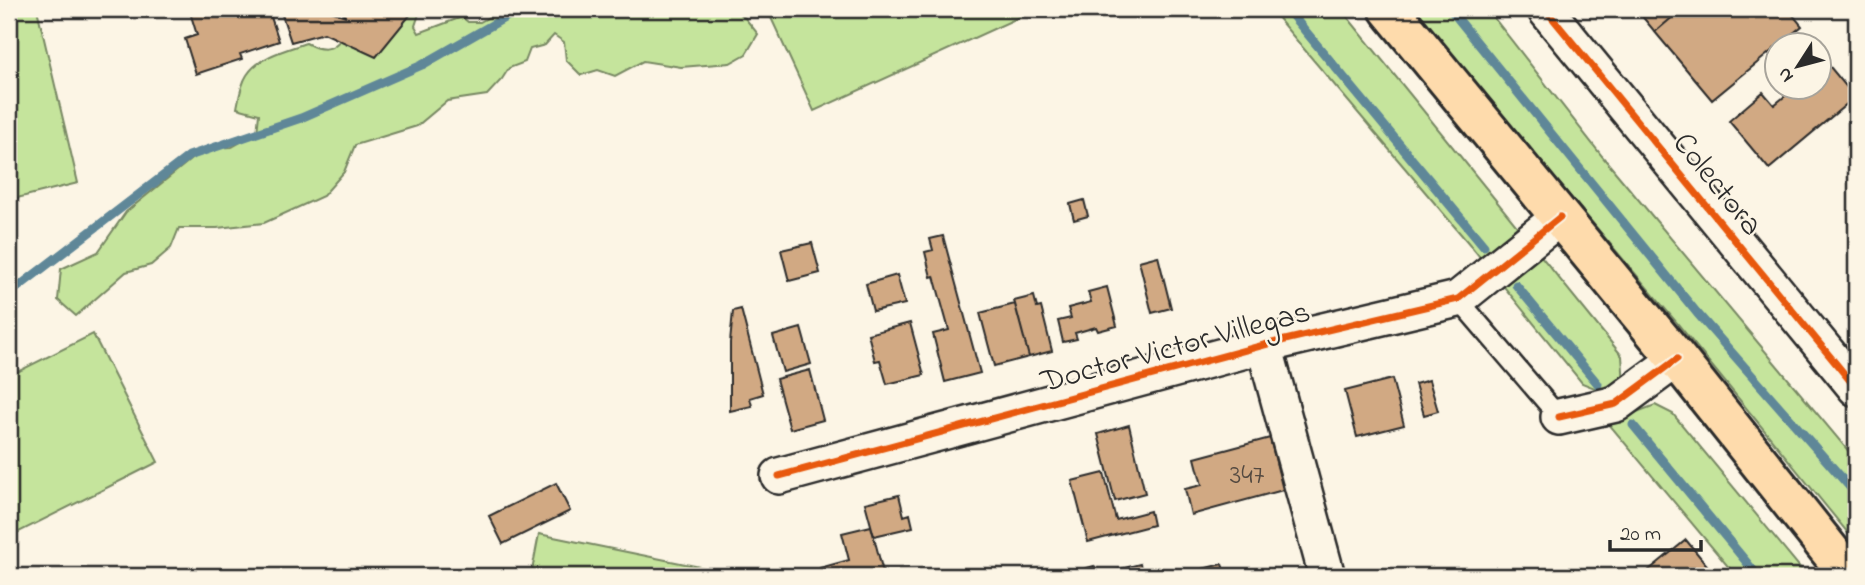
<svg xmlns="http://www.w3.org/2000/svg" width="1865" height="585" font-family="'Indie Flower',sans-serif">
	<rect width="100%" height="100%" fill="#fcf5e5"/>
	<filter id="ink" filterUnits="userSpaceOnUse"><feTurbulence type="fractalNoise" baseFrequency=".0143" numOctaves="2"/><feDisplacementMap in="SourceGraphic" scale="14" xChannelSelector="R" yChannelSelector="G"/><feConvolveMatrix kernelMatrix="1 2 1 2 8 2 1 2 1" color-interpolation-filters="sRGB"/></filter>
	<g filter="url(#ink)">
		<path fill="#c5e49c" stroke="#788864" stroke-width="2" d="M9 9H37L78 183 9 200Z
			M386 9H409L419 14 415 26 419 33 462 17 468 22H480L489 17 484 9H733L745 18 758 34 746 54 730 63 681 67 643 61 615 76 598 70 581 75 566 60 564 42 554 35 545 45 530 49 525 62 509 68 502 79 487 95 447 101 417 126 355 145 344 172 323 196 264 223 217 228H179L171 248 151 265 126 272 76 316 58 300 61 269 98 252 126 212 205 148 232 147 257 133 259 114 237 108C239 97 241 84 247 75 259 56 286 50 306 43 337 60 339 36 360 19 366 14 378 12 386 9Z
			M767 9H1037L814 111Z
			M1270 9H1341L1622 356 1624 385 1602 391 1582 383 1471 246Z
			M1412 9H1487L1602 156 1856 460V543L1677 323Z
			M93 334 158 462 9 537V376Z
			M1655 405 1673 414 1807 576H1736L1608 423Z
			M539 534 744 576H531Z"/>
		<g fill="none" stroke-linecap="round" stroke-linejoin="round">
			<path stroke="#5e8798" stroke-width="9" d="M1287 9 1484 246
				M1450 9 1697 313 1856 494
				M1516 285 1598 384
				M9 294 189 156 301 118 422 65 520 9
				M1633 425 1758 576"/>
		</g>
		<path fill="#d1a983" stroke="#2b2b2b" stroke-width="2" d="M189 9H263L264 12 269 11 279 41 240 54 242 59 196 74 185 39 197 35Z
			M280 9H325L345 16 343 9H415L376 57 324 33 291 42Z
			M1636 9H1682L1655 32Z
			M1682 9H1788L1802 26 1712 100 1655 32Z
			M1826 62 1855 97 1769 169 1729 121 1763 92 1774 105 1795 88H1820V67Z
			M1084 200 1088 216 1074 220 1070 204Z
			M943 236 980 373 945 382 933 334 949 330 934 276 931 277 925 252 933 250 930 239Z
			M812 243 820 273 789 281 781 250Z
			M1158 256 1171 308 1152 313 1139 261Z
			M897 275 905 304 873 311 866 284Z
			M1107 287 1117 326 1098 331 1096 327 1075 333 1077 339 1063 342 1058 321 1071 318 1068 308 1091 302 1088 292Z
			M1034 296 1037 308 1041 307 1052 351 1029 357 1014 301Z
			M1015 304 1029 357 994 366 980 313Z
			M741 309 763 394 750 398 752 406 730 411V343L733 311Z
			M910 323 924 375 887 384 880 360 875 361 868 334Z
			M801 328 811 364 783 372 773 336Z
			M810 370 823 420 790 429 776 379Z
			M1392 379 1404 425 1357 437 1345 391Z
			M1429 380 1438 411 1424 415 1415 384Z
			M1129 425 1145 493 1115 501 1098 434Z
			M1270 438 1283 490 1191 515 1185 489 1202 485 1195 458Z
			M1104 473 1116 520 1150 511 1153 525 1088 542 1072 481Z
			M556 483 570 511 503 544 489 516Z
			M899 495 904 516 910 514 913 527 874 536 865 503Z
			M871 526 884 576H823L820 568 849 560 842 533Z
			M1686 540 1716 576H1655L1649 570Z
			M1140 564 1144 576H1097V575Z
			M1222 564 1225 573 1216 576H1175Z
			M1094 566 1097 576H1070L1080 570Z"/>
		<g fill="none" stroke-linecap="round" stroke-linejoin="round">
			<g stroke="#2b2b2b" stroke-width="23">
				<path id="service" d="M1458 299 1559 417"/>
			</g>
			<g stroke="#2b2b2b" stroke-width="40">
				<path id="minor" d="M1545 9 1856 388
					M1264 345 1327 576
					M1559 417 1616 404 1677 359
					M779 476 1264 345 1458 299 1560 217"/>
			</g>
			<g stroke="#2b2b2b" stroke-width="44">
				<path id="primary" d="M1389 9 1677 359 1850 576"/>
			</g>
			<use href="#service" stroke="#fcf5e5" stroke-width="18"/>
			<use href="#minor" stroke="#fcf5e5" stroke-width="35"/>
			<use href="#primary" stroke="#fedbac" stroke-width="38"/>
			<g stroke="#fcf5e5" stroke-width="11">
				<path id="cycleway" d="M1545 9 1856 388
					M1559 417 1616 404 1677 359
					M779 476 1264 345 1458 299 1560 217"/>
			</g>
			<use href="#cycleway" stroke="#e8590c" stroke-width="7"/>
		</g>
	</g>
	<g text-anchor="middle" stroke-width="5" stroke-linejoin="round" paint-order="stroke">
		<g font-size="28" fill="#544a41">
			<text x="1247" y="483">347</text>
		</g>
		<g font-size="32" fill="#2b2b2b" stroke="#fcf5e5">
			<text transform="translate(1719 183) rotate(51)" y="11">Colectora</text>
			<text transform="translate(1175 345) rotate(-15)" y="11">Doctor Victor Villegas</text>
		</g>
	</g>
	<rect width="1865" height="585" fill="none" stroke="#fcf5e5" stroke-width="35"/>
	<rect x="18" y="18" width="1830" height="550" fill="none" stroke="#2b2b2b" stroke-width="2.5" filter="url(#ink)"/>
	<g transform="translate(1798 66) rotate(234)"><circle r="33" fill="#fcf5e5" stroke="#a8a49b" stroke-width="2"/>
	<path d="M0-5L12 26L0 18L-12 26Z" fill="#2b2b2b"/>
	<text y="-10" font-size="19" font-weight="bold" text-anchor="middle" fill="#2b2b2b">N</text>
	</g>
	<path d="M1610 540v10h91v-10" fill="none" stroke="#2b2b2b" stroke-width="3.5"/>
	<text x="1620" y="540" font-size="21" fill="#2b2b2b" stroke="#fcf5e5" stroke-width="5" paint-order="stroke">20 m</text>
</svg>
